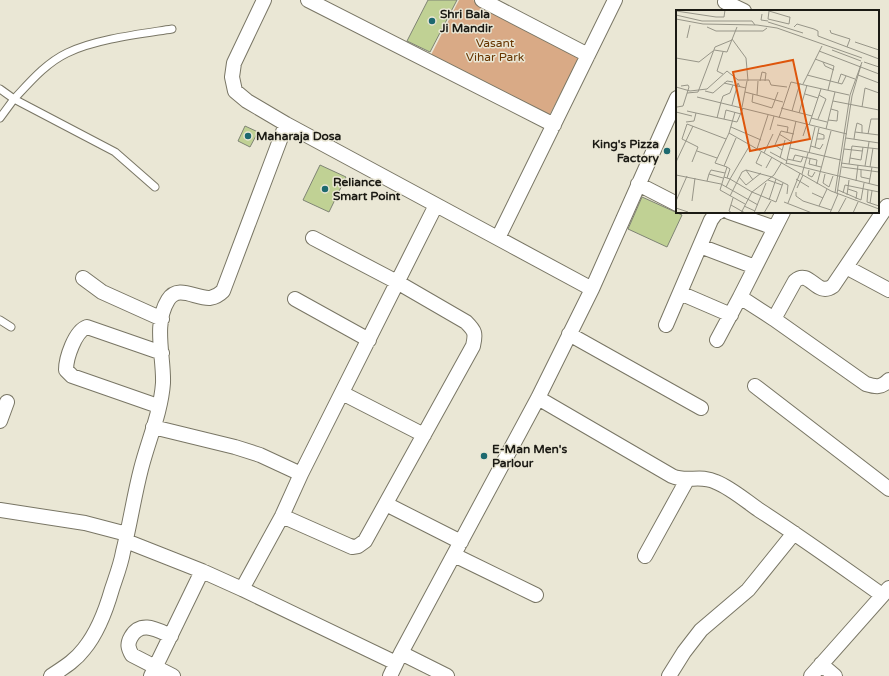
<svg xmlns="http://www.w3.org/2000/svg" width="889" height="676" font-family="'Varela Round',sans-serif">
	<rect width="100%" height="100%" fill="#eae7d5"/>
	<path fill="#d9aa86" d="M459 0H473L580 56 549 116 431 55Z"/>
	<path fill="#c0d194" stroke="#7f8474" d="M428 0H457L430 52 407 41Z
		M245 126 258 132 250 147 238 141Z
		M320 165 346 177 329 212 303 200Z
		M642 197 682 215 667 247 628 229Z"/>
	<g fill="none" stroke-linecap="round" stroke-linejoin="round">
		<g stroke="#797665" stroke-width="9">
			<path id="service" d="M0 89 14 99 0 118
				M155 187 115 152 14 99C30 82 46 63 67 53 96 39 140 34 172 29
				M0 320 11 327"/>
		</g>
		<g stroke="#797665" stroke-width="16">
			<path id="minor" d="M264 0 234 63 232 77 235 91 247 101 286 124 592 289
				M308 0 554 125
				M482 0 588 55
				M725 2 744 11
				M638 184 677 204
				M729 212 775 228
				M783 212 740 297 774 319 866 384C876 387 881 388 889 380
				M498 238 615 0
				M700 246 755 267
				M846 267 889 290
				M83 278 102 292 162 319
				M680 293 731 315
				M295 299 369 340
				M774 319 795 281C810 268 816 298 833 286L887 206
				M666 325 711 220 716 213 719 212
				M569 334 701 408
				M717 340 740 297
				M755 386 889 489
				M342 393 424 435
				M538 398 672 476C687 483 700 474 716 482 731 488 746 501 759 510 801 537 841 566 882 595
				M158 406 72 376 66 370C66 358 75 331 87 327L162 353
				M0 421 7 402
				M153 427 235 447 260 455 301 474
				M386 504 461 542
				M0 510 85 523 127 534
				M282 516 352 547 358 546 365 541 473 346C476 333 475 331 466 322L397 282 313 238
				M126 541 202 571 242 589 396 663
				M454 555 536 595
				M645 556 687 480
				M242 589 282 516 301 474 436 205
				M171 636C157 630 141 620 131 637 127 644 128 648 132 655L173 676
				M401 653 447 676
				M821 664 835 676
				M51 676C63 668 75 661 84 649 98 632 106 610 112 589 116 577 121 564 123 552 130 524 134 496 141 469 148 441 161 412 163 383 164 357 153 324 168 300 178 284 196 299 210 298 215 297 220 294 223 291L286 124
				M151 676 202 571
				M390 676 401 653 538 398 592 289 677 98
				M669 676 684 652 701 630 748 590 794 533
				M811 676 889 588"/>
		</g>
		<use href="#service" stroke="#fff" stroke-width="7"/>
		<use href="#minor" stroke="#fff" stroke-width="14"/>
	</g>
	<g fill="#1d696f" stroke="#eae7d5" stroke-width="1.5">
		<circle cx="432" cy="21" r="4"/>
		<circle cx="248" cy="136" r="4"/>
		<circle cx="667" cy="151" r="4"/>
		<circle cx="325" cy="189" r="4"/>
		<circle cx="484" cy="456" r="4"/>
	</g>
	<g text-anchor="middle" stroke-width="3" stroke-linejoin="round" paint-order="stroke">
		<g font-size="12" font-weight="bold" fill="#1b1a14" stroke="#eae7d5" text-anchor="start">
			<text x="440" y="18">Shri Bala<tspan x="440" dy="14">Ji Mandir</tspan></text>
			<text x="256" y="140">Maharaja Dosa</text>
			<text x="659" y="148" text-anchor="end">King's Pizza<tspan x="659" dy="14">Factory</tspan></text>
			<text x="333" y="186">Reliance<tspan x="333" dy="14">Smart Point</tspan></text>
			<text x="492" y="453">E-Man Men's<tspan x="492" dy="14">Parlour</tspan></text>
		</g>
		<g font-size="12" fill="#663500" stroke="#eae7d5">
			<text x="495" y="47">Vasant<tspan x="495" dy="14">Vihar Park</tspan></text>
		</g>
	</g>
	<g transform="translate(676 10)">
		<rect width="203" height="203" fill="#eae7d5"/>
		<path fill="none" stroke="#979588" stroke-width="1" d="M92 0 93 1 113 7H114L113 14 92 9 93 1M0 1 40 7H48L49 0M86 4 85 10 92 11M0 5 26 11H76L79 15M0 9 27 14 81 15 101 18 186 48M92 12 127 23M31 17 40 21H87L91 18M118 17 121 14 138 19 142 21V26L203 49M154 20 155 23 174 29 171 37M11 28 14 15M56 29 70 48 72 71M179 32 203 40M38 40 51 42 61 17M156 40 185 51M143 41 203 64M47 42 41 61 47 64M0 48 23 52 37 41M139 49 158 56 152 80M147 52 149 56 158 60M188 52 203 57M131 65 166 74 170 66M182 65 203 73M84 71 86 62 90 63 89 71M48 73 70 78M162 73 165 64 179 69M127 74 146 36M0 77 14 81 31 79 51 61 62 70H93L95 75 111 77M29 81 37 83 51 71 57 72M69 82 107 92M11 83 22 82 39 37 56 30M77 84 76 92 96 98 102 82M129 84 142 88M81 85 82 71M21 87 171 124M157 91 203 100M45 92 47 86 54 83 57 75M56 95 62 73 64 77M1 97 7 96 13 77 12 75 5 76M66 97 71 71M186 97 189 78 203 83M105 98 136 106M11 101 61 112 67 98M116 101 124 73M0 102 16 106M123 103 131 75M41 108 45 92M103 108 115 72 173 85M135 108 151 112M48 109 50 100 65 104M142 109 150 89 143 85M152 110 161 111 162 101 155 99M10 112 18 111 20 103M101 115 112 117 111 123M133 115 145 79M55 117 85 130M150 119 159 82M94 120 98 106M179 122 181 113 186 115V123M53 123 59 102M103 124 116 132M192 124 195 109H203M127 126 131 114M170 128 203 133M141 129H148V125L142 123M178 129 179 122 203 125M135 136 144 139 147 134M139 137 143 118M114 138 165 150M81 139 92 105M168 139 186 141M106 140 99 135 105 121 118 124M21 141 41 148M85 142 80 153 86 156M94 142 111 151M88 143 97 124M133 143 139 117M104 148 109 130M174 148 185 150 187 137M111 149 125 152 127 147M134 149 133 154 145 157M117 150 119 145 141 150 140 156M0 152 17 116M16 152 22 137 6 129 11 114 50 129M106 152 98 165 76 182 100 192 107 173M110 153 203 176M165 153 203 158M110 154 120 111M173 154 176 136 203 139M48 156 60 128M189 156 193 132M166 157 203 162M194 157 197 138M90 158 96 147M70 160 77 170M133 160 132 165 136 167 139 162M185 160V167L194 169M33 164 35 160 49 163M126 164 132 143M149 164 147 173 153 177 157 166M0 165 45 174 82 195M48 167 54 169 50 177M63 167 70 175 85 163M51 168 54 159 51 157M120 169 133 177M92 170 106 175M31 171 33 164 47 168M180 171 182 155M141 174 155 121M193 174 196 157M121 178 127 165M172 179 181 182 180 189M162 180 185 190M192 180 191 192 203 196M120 182V186L127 191 155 200M136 183 147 188M159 183 174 85 186 52M167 183 169 175 203 182M161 184 176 86 185 55M171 185 173 170M54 186 66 162 70 160 96 167 112 175 111 184M93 190 100 169M185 190 188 173M0 191 11 166M16 191 19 168M108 192 136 203M112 193 124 163M194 193 196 181M69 194 44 180 51 157 39 153 53 123 155 181 203 199M55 195 69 203M68 196 79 201M143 196 151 179M0 198 12 202M56 203 53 201 57 188M65 203 76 182 54 169 74 135M78 203 90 173M88 203 95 191M154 203 162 184M162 203 170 188M177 203 182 192"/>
		<path fill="#de560c" fill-opacity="0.15" stroke="#de560c" stroke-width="2" d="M117 50 134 129 74 141 57 62Z"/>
		<rect width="203" height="203" fill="none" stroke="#1b1a14" stroke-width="2"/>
	</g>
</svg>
